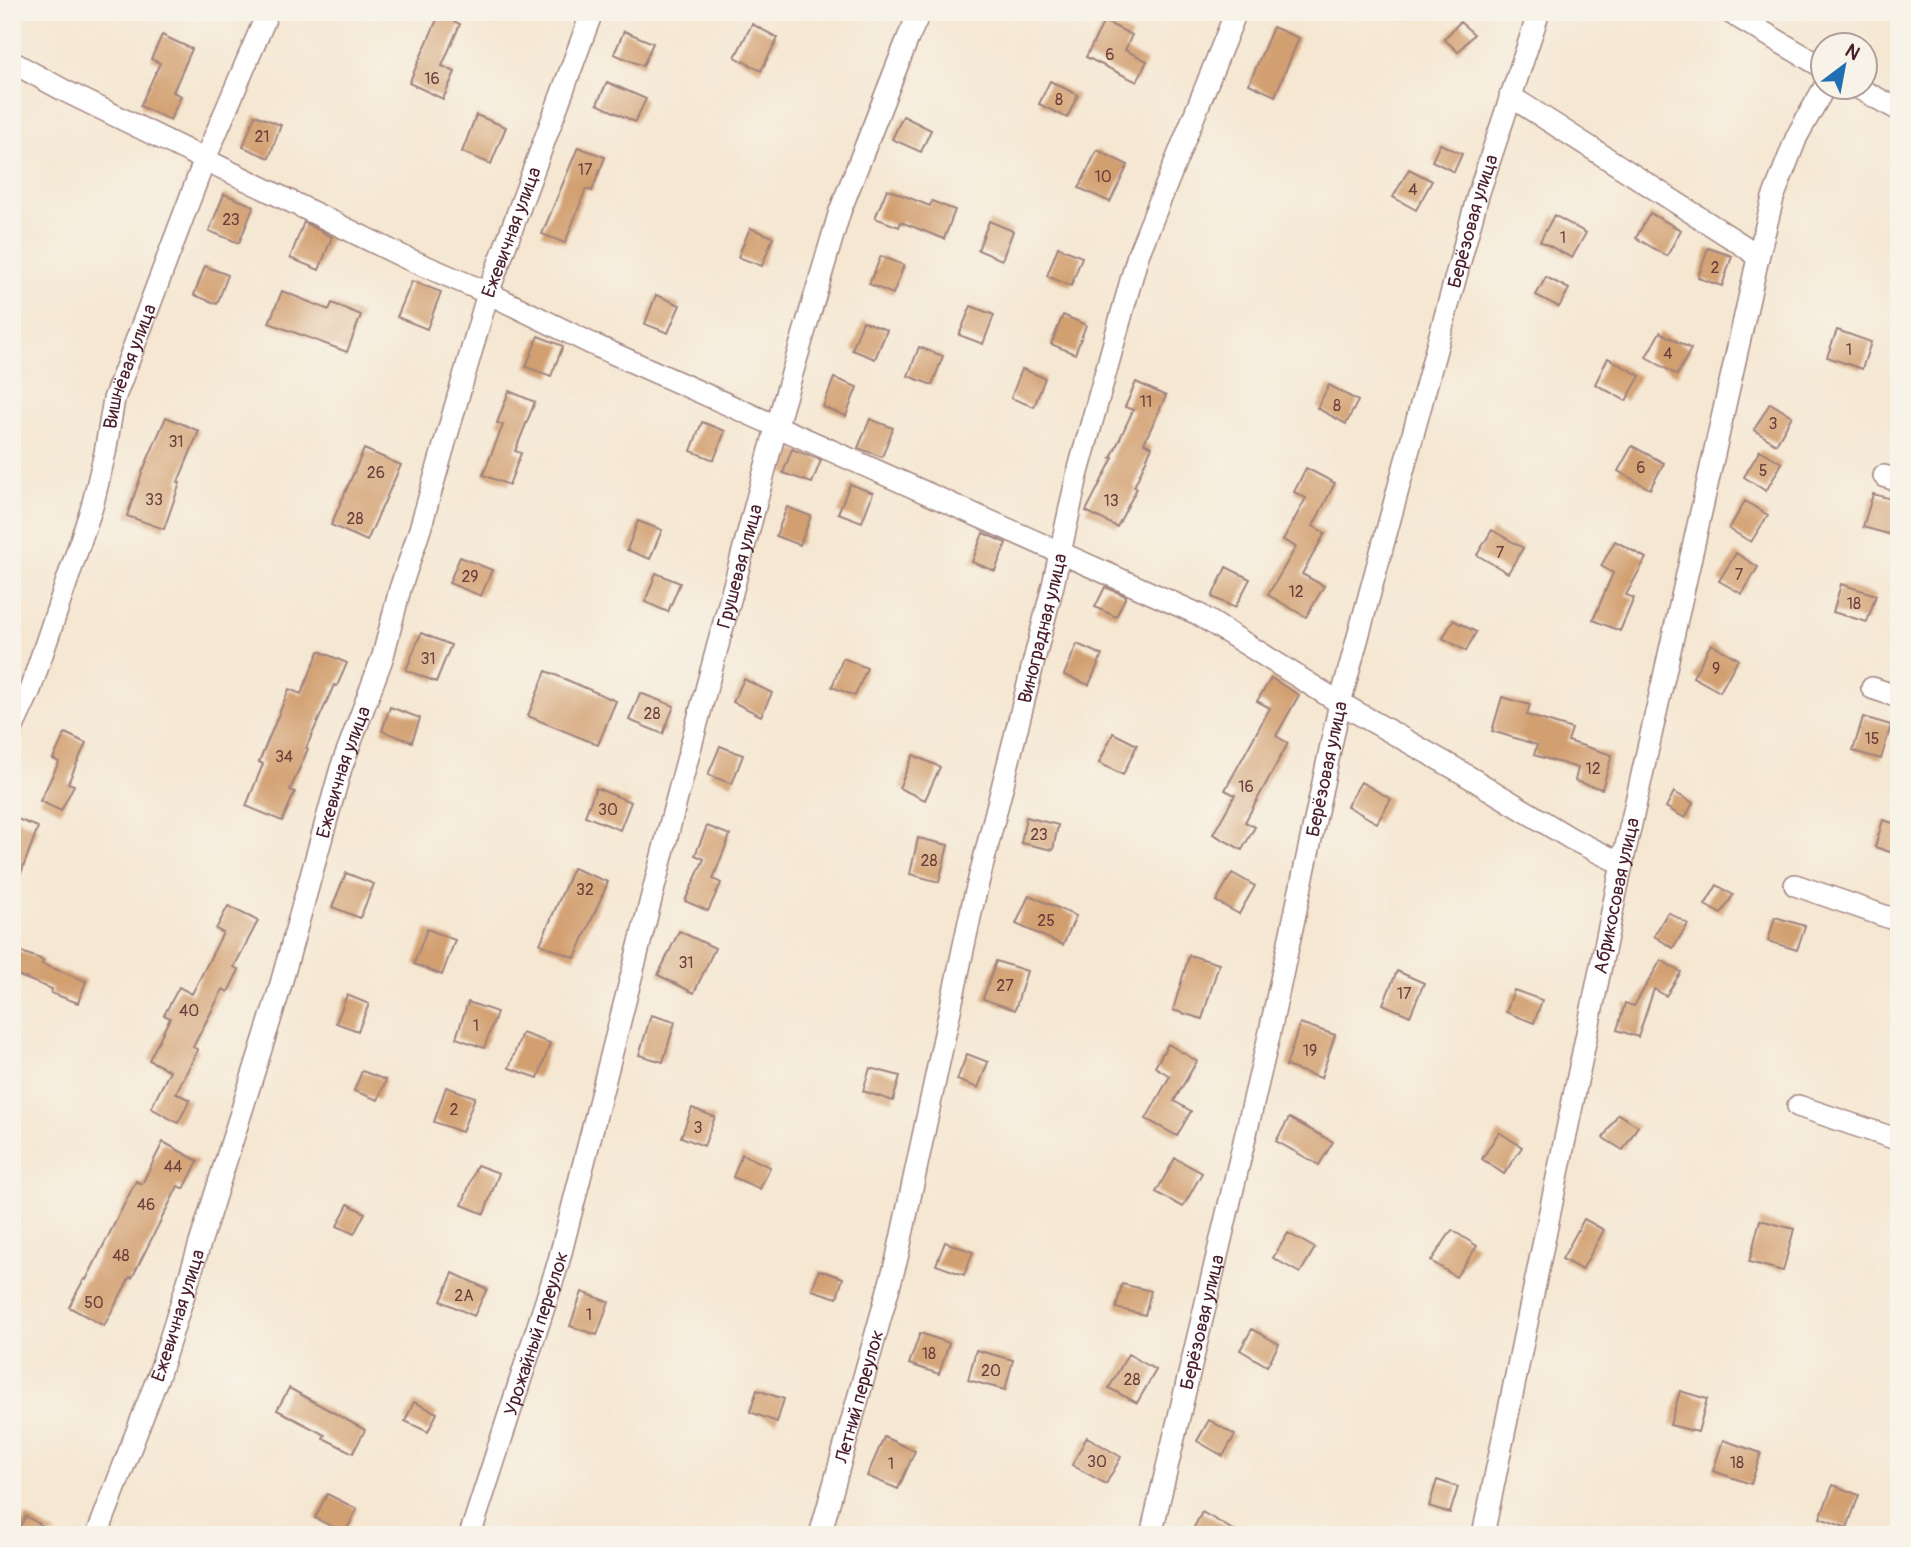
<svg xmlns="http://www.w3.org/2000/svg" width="1911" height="1547" font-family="Pangolin,sans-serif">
	<rect width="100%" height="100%" fill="#f7f3e8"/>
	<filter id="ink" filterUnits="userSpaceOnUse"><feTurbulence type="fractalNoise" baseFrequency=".0143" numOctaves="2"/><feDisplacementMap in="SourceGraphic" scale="14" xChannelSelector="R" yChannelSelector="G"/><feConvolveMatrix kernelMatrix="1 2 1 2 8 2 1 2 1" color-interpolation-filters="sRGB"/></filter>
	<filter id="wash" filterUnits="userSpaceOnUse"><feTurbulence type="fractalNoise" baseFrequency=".00686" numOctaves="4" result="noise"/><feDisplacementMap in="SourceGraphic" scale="28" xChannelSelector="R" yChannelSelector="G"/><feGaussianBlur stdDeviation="1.57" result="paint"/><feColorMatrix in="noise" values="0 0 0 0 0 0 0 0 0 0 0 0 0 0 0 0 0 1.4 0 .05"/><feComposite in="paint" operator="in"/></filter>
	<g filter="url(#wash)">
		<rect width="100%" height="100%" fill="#f5e7d2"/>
		<g id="blocks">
			<path fill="#d29f70" d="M439 15 460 24 442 66 455 72 443 99 409 83Z
				M1104 21 1132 35 1125 50 1147 61 1137 82 1086 57Z
				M1460 22 1474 34 1458 52 1444 39Z
				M752 24 778 38 761 71 735 57Z
				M1273 27 1299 38 1275 96 1249 84Z
				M624 31 653 43 643 66 614 54Z
				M162 35 192 49 173 92 181 96 170 120 140 106 160 63 151 59Z
				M1050 81 1078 95 1067 118 1039 104Z
				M607 82 646 99 635 122 597 104Z
				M255 115 281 125 269 158 243 147Z
				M476 115 506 127 491 164 462 152Z
				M903 116 931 130 921 152 892 139Z
				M1440 144 1462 154 1454 172 1432 161Z
				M578 147 605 157 592 191 586 189 565 243 542 234Z
				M1097 150 1128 165 1110 202 1079 188Z
				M1409 169 1432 181 1416 210 1393 197Z
				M887 189 930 206 932 201 955 210 944 239 901 222 899 227 875 218Z
				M224 194 254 206 239 243 209 231Z
				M1650 213 1681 230 1667 256 1636 238Z
				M1554 215 1586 233 1572 258 1540 241Z
				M989 221 1013 231 1002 260 978 250Z
				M304 222 332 237 319 270 290 258Z
				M750 228 773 237 762 266 738 257Z
				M1058 247 1082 257 1071 286 1047 276Z
				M1708 248 1732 256 1722 286 1698 278Z
				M881 256 904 265 893 294 869 284Z
				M205 266 228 275 217 304 194 295Z
				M1546 277 1569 289 1559 307 1536 295Z
				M412 281 441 292 427 329 397 317Z
				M282 291 329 310 332 303 361 315 347 352 269 323Z
				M656 295 680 305 668 333 645 324Z
				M971 306 994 315 983 344 959 335Z
				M1063 315 1086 325 1075 354 1051 344Z
				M863 321 887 330 875 359 852 350Z
				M1837 330 1871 342 1862 369 1827 357Z
				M1660 332 1691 349 1677 375 1646 357Z
				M538 336 563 346 551 376 526 367Z
				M919 347 943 356 932 385 908 376Z
				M1608 358 1640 376 1626 401 1595 384Z
				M1022 369 1045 378 1034 407 1011 398Z
				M834 378 857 387 846 416 823 407Z
				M1136 382 1166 396 1144 443 1152 447 1134 487 1137 488 1117 527 1086 511 1113 458H1111L1133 410 1125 407Z
				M1329 385 1358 401 1346 424 1317 408Z
				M509 391 535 402 515 451 521 453 509 485 483 475 503 425 497 423Z
				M1770 403 1792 416 1776 444 1754 430Z
				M166 417 199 431 178 482 180 483 164 529 127 516 143 470Z
				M870 419 893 428 882 457 858 448Z
				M702 422 725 431 714 460 691 451Z
				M1632 446 1664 463 1650 489 1618 471Z
				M364 449 401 465 367 541 331 525Z
				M792 449 821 460 812 483 783 473Z
				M1760 450 1782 463 1766 491 1744 477Z
				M1306 468 1335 483 1313 526 1325 533 1302 574 1324 586 1306 617 1268 595 1296 547 1283 540 1306 498 1294 492Z
				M850 484 873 493 862 522 838 513Z
				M1873 494 1899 501V537L1863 527Z
				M1745 501 1768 515 1751 542 1729 529Z
				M787 507 811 516 800 545 776 536Z
				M638 521 662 530 650 559 627 550Z
				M1492 530 1523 548 1508 573 1477 555Z
				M983 533 1006 543 995 571 972 562Z
				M1615 541 1646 558 1626 595 1634 598 1620 631 1593 620 1613 573 1601 566Z
				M1736 553 1758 567 1742 594 1719 581Z
				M460 557 492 570 481 596 449 583Z
				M1226 567 1250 579 1235 608 1212 597Z
				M656 573 680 583 668 612 645 602Z
				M1841 584 1876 595 1867 622 1833 612Z
				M1105 587 1126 596 1116 617 1095 607Z
				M1453 620 1476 632 1466 651 1443 638Z
				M421 633 451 645 436 682 406 670Z
				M1077 644 1102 655 1089 685 1064 675Z
				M1711 644 1738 659 1720 692 1693 677Z
				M319 651 347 663 337 686 334 685 306 748 308 749 290 790 295 792 282 821 246 806 263 764 259 762 289 689 301 694Z
				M843 658 867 668 855 696 832 687Z
				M546 671 616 701 598 745 528 716Z
				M1271 678 1299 695 1276 736 1288 743 1245 822 1255 827 1242 850 1213 834 1235 795 1225 790 1270 708 1257 701Z
				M744 679 772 693 761 716 733 702Z
				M640 693 674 706 663 734 629 720Z
				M1502 697 1530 705 1527 715 1572 729 1568 741 1612 755 1602 789 1575 781 1578 768 1534 755 1537 745 1492 731Z
				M390 707 420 718 412 742 382 731Z
				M1863 717 1891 725 1881 759 1853 751Z
				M65 733 86 743 68 783 74 785 61 811 40 801 59 762 53 759Z
				M1113 733 1137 745 1123 775 1099 763Z
				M720 746 743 755 732 784 708 775Z
				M913 755 940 767 925 800 899 788Z
				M1361 782 1391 799 1377 823 1347 806Z
				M596 788 631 802 620 830 585 816Z
				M1674 792 1693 803 1685 818 1666 807Z
				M12 817 38 827 14 892H12Z
				M1026 817 1058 825 1053 850 1021 843Z
				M1883 820 1899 825V855L1875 847Z
				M707 826 730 835 713 879 721 883 708 911 685 901 704 859 695 855Z
				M918 838 948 845 939 882 910 874Z
				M573 868 608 882 575 958 540 944Z
				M346 873 374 884 360 918 332 907Z
				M1232 873 1255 886 1239 914 1216 901Z
				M1717 885 1733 895 1721 914 1705 905Z
				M1029 895 1076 916 1063 945 1016 924Z
				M228 906 258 921 234 967 239 970 228 992 223 989 193 1047 198 1050 176 1093 190 1100 178 1123 151 1108 170 1071 149 1060 170 1018 164 1015 179 987 192 994 223 933 216 929Z
				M1668 912 1688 924 1673 948 1654 936Z
				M1775 917 1805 926 1797 950 1768 941Z
				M427 929 455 940 442 975 414 964Z
				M679 931 715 948 694 993 658 975Z
				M16 950 43 960 42 964 86 981 78 1003 51 993 52 989 12 973V960Z
				M1189 955 1219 964 1202 1019 1173 1010Z
				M1661 960 1681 972 1666 996 1654 989 1638 1037 1617 1030 1625 1003 1634 1006Z
				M996 961 1027 971 1015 1010 983 999Z
				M1397 971 1424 983 1410 1016 1383 1004Z
				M1514 990 1542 1000 1534 1023 1506 1012Z
				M347 995 369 1004 358 1031 336 1023Z
				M468 1002 497 1012 484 1048 456 1038Z
				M651 1015 675 1022 663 1062 639 1055Z
				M1300 1023 1335 1035 1321 1078 1286 1066Z
				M522 1033 550 1043 538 1078 509 1068Z
				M1168 1044 1197 1061 1174 1101 1191 1111 1177 1136 1146 1119 1170 1076 1155 1067Z
				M967 1054 988 1062 978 1088 957 1080Z
				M870 1068 900 1076 893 1101 863 1091Z
				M362 1071 386 1080 378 1100 354 1091Z
				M446 1087 475 1097 462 1132 434 1122Z
				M692 1108 715 1117 704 1146 681 1137Z
				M1618 1114 1638 1126 1623 1150 1603 1138Z
				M1289 1118 1333 1142 1319 1165 1276 1141Z
				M1499 1132 1522 1147 1504 1174 1482 1159Z
				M163 1142 198 1161 184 1189 178 1186 132 1278 130 1277 104 1326 69 1307 84 1279 86 1280 136 1181 142 1184Z
				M742 1154 770 1167 760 1189 733 1177Z
				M1175 1158 1202 1173 1183 1207 1156 1192Z
				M477 1165 499 1173 484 1214 462 1205Z
				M348 1204 365 1213 354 1234 337 1226Z
				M1584 1219 1604 1230 1582 1270 1562 1259Z
				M1760 1220 1794 1229 1783 1271 1749 1262Z
				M1452 1230 1477 1246 1456 1277 1431 1261Z
				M1288 1233 1315 1248 1300 1273 1273 1258Z
				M945 1242 973 1252 964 1275 936 1265Z
				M819 1270 843 1278 837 1298 812 1290Z
				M453 1273 487 1289 474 1316 441 1301Z
				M1122 1284 1151 1291 1145 1315 1116 1308Z
				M582 1292 609 1302 597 1335 570 1326Z
				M1252 1329 1279 1344 1267 1366 1240 1350Z
				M920 1333 949 1343 939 1374 909 1364Z
				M976 1350 1013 1360 1005 1390 968 1380Z
				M1128 1354 1156 1370 1137 1403 1109 1388Z
				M289 1388 365 1430 353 1453 323 1438 325 1435 277 1410Z
				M757 1390 784 1399 777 1422 750 1412Z
				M1680 1391 1707 1399 1698 1432 1670 1425Z
				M414 1402 437 1413 428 1432 405 1421Z
				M1209 1420 1235 1435 1223 1456 1197 1441Z
				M884 1437 915 1451 898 1489 867 1476Z
				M1087 1437 1121 1457 1106 1484 1072 1465Z
				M1723 1440 1761 1453 1751 1484 1713 1471Z
				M1437 1480 1458 1487 1450 1513 1429 1506Z
				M1833 1485 1859 1495 1847 1528 1820 1518Z
				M327 1494 357 1509 345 1533 315 1518Z
				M1202 1512 1242 1535H1190Z
				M26 1516 58 1535H15Z"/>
		</g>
	</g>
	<g filter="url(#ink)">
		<use href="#blocks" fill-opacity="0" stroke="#a0837e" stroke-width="2"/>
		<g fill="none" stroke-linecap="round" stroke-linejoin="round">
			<g stroke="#a0837e" stroke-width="24">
				<g id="minor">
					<path d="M1729 12 1824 68"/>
					<path d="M12 62 65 91 406 258 488 293 592 344 1198 614 1340 703 1456 769 1570 838 1622 864"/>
					<path d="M1858 88 1899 110"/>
					<path d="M1510 96 1747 248 1758 258"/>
					<path d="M1884 476 1899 481"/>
					<path d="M1872 688 1899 697"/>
					<path id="s1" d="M12 729 30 690 92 507 105 453 114 399 205 159 268 12"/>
					<path d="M1795 885 1899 921"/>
					<path d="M1798 1106 1899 1140"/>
					<path id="s2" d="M97 1535 159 1374 277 998 341 768 383 656 400 589 420 529 488 293 592 12"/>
					<path id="s3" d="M470 1535 558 1264 673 813 776 428 840 211 908 38 920 12"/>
					<path id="s4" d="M820 1535 897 1258 973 903 1053 585 1077 476 1138 255 1236 12"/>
					<path id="s5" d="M1151 1535 1269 1036 1340 703 1478 195 1539 12"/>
					<path id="s6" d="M1483 1535 1622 864 1758 258 1773 198 1797 136 1824 88"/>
				</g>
			</g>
			<use href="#minor" stroke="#fff" stroke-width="21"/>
		</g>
	</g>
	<g text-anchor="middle" stroke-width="7" stroke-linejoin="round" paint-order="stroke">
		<g font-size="16" fill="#6c3f3c">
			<text x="1110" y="60">6</text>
			<text x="432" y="84">16</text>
			<text x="1059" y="105">8</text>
			<text x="262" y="142">21</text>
			<text x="585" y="175">17</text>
			<text x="1103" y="182">10</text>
			<text x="1413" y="195">4</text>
			<text x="231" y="225">23</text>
			<text x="1563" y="243">1</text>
			<text x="1715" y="273">2</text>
			<text x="1849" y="355">1</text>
			<text x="1668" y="359">4</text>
			<text x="1146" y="407">11</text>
			<text x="1337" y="411">8</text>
			<text x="1773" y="429">3</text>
			<text x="176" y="447">31</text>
			<text x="1641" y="473">6</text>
			<text x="1763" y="476">5</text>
			<text x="376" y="478">26</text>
			<text x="154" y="505">33</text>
			<text x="1111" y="506">13</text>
			<text x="355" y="524">28</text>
			<text x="1500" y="558">7</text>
			<text x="1739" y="580">7</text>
			<text x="470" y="582">29</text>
			<text x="1296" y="597">12</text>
			<text x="1854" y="609">18</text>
			<text x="428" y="664">31</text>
			<text x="1716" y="674">9</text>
			<text x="652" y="719">28</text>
			<text x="1872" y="744">15</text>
			<text x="284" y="762">34</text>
			<text x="1593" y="774">12</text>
			<text x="1246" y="792">16</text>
			<text x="608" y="815">30</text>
			<text x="1039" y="840">23</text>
			<text x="929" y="866">28</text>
			<text x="585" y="895">32</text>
			<text x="1046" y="926">25</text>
			<text x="686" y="968">31</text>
			<text x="1005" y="991">27</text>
			<text x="1404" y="999">17</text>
			<text x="189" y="1016">40</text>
			<text x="476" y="1031">1</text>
			<text x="1310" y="1056">19</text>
			<text x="454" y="1115">2</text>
			<text x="698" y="1133">3</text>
			<text x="173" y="1172">44</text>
			<text x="146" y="1210">46</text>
			<text x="121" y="1261">48</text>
			<text x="464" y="1301">2А</text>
			<text x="94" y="1308">50</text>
			<text x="589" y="1320">1</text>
			<text x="929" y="1359">18</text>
			<text x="991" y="1376">20</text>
			<text x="1132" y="1385">28</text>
			<text x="1097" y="1467">30</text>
			<text x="1737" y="1468">18</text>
			<text x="891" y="1469">1</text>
		</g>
		<g font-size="19" fill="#4a1f2b" stroke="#f7f3e8">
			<text dy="7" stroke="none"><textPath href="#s5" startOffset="1353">Берёзовая улица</textPath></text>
			<text dy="7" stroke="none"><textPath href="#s2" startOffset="1368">Ежевичная улица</textPath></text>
			<text dy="7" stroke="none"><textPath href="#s1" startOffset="382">Вишнёвая улица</textPath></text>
			<text dy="7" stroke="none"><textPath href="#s3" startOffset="1006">Грушевая улица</textPath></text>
			<text dy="7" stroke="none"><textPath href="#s4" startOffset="934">Виноградная улица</textPath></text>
			<text dy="7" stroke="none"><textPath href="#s5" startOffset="786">Берёзовая улица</textPath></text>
			<text dy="7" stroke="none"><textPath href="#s2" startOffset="802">Ежевичная улица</textPath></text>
			<text dy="7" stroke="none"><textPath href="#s6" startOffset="653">Абрикосовая улица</textPath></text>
			<text dy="7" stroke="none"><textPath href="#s2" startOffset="234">Ежевичная улица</textPath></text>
			<text dy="7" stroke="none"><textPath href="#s5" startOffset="219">Берёзовая улица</textPath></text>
			<text dy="7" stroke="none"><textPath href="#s3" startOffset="212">Урожайный переулок</textPath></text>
			<text dy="7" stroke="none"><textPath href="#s4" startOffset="144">Летний переулок</textPath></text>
		</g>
	</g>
	<rect width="1911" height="1547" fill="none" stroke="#f7f3e8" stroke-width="42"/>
	<g transform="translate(1844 66) rotate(32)"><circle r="33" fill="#f7f3e8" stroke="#b29e9c" stroke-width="2"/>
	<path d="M0-5L12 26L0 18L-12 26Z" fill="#1f6fb2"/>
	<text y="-10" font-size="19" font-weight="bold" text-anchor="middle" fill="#4a1f2b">N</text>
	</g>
</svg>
